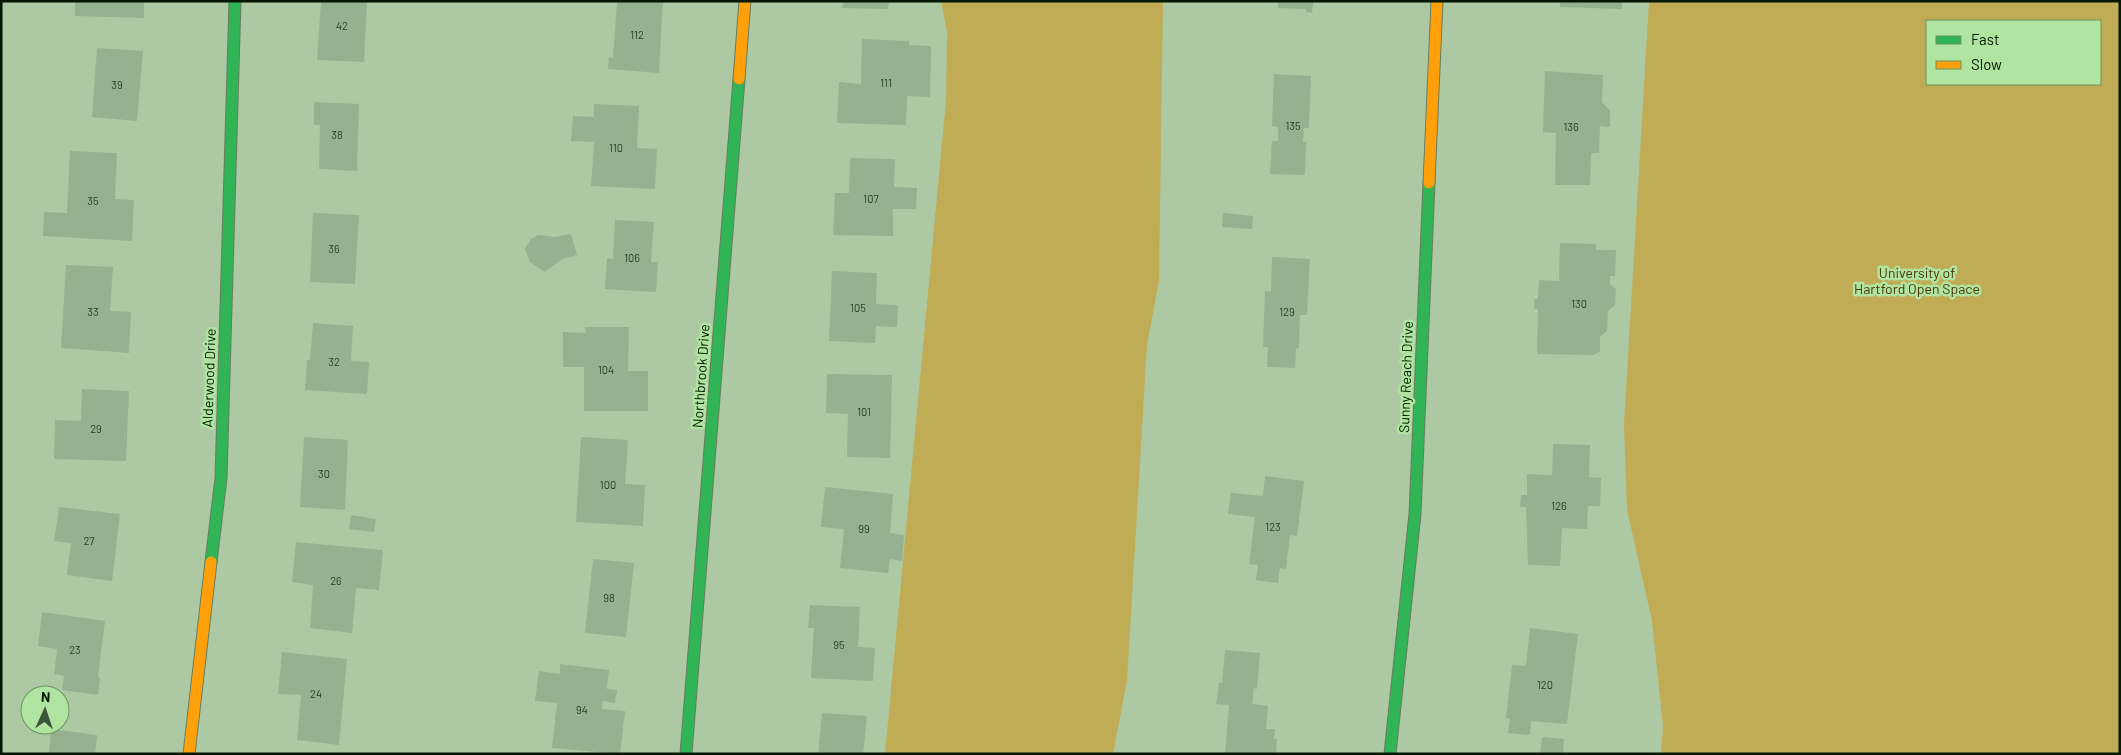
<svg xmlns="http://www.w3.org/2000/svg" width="2121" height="755" font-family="Barlow,sans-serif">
	<rect width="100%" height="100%" fill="#acc9a4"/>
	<path fill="#c0ac54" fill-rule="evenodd" d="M941 1H1163L1159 281 1147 345 1127 681 1113 754H885L946 100 947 33Z
		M1649 1H2120V754H1661L1663 726 1652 621 1627 510 1624 424ZM1927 21H2100V84H1927Z"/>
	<path fill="#96b18f" d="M75 1H144V18L75 16Z
		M321 1H367L364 62 317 60Z
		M617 1H663L659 73 608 69 609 57 613 58Z
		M843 1H889L888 9 842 8Z
		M1278 1H1313L1312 13 1306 12V9L1278 8Z
		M1560 1H1622V9L1560 7Z
		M862 39 909 41V45L931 46 930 97 907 96 906 125 837 123 839 82 861 84Z
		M97 48 143 51 137 121 92 117Z
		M1545 71 1603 75 1602 102 1610 111V127L1600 126 1599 153H1591L1590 185H1555L1556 133 1543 132Z
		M1274 74 1311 76 1309 128H1304L1303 142H1306L1305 175 1270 174 1272 141H1278V127L1272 126Z
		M314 102 359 104 357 171 319 169 320 125H314Z
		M594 104 639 106 637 148 657 149 655 189 591 186 594 142 571 141 573 116 594 117Z
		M70 151 117 153 115 199 134 200 132 241 43 236 44 212 67 213Z
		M850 158 895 159 894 187 917 188 916 209H893V236L833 235 835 193H849Z
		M313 213 359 215 355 284 310 282Z
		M1223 213 1253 216 1252 229 1222 227Z
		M615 220 654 222 651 262H658L656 292 605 289 607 258 613 259Z
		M571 234 577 255 562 259 545 272 530 262 525 249 531 239 538 235 555 237Z
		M1560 243 1596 244V250H1616L1615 276H1610V284L1616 289 1615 305 1608 311 1607 331 1600 337V351L1594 355 1537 354 1538 309H1534V299H1538L1539 280 1559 281Z
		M1272 257 1310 259 1307 315H1300L1299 348 1296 349 1295 368 1267 367 1268 347H1263L1265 291 1271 292Z
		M66 265 113 267 110 311 131 312 129 353 61 348Z
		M832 271 877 273 876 304 898 305 897 327 876 326 875 343 829 341Z
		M313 323 353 326 351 361 369 362 367 394 305 390 307 360H310Z
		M585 327H629L628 371H648V411H584V367H563V332L586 333Z
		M827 374 892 375 890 458 847 457 848 414 826 413Z
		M82 389 129 391 126 461 54 459 55 420 81 421Z
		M304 437 348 440 345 510 300 507Z
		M581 437 628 440 625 484 645 485 643 526 576 522Z
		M1553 444 1590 445 1589 477 1601 478 1600 506H1588L1587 529 1562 528 1560 566 1528 565 1526 507H1520L1521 495H1527V474L1552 475Z
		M1265 476 1304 481 1297 536 1290 535 1286 569 1280 568 1278 583 1256 580 1258 565 1249 564 1255 517 1228 514 1231 493 1263 496Z
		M825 487 893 494 890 533 904 535 902 561 890 559 888 573 840 568 844 529 821 527Z
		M59 507 120 514 112 581 67 575 71 543 54 541Z
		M351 515 376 519 374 532 349 529Z
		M296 542 383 550 379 590 356 588 352 633 310 628 313 585 292 582Z
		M593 559 634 563 626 637 585 633Z
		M810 605 860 607 858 647 875 648 873 681 811 678 814 628H808Z
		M42 612 105 621 98 676 100 679 98 695 62 690 64 676 54 674 57 649 38 646Z
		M1530 628 1578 634 1567 724 1531 721 1530 735 1508 733 1510 719 1506 718 1512 665 1526 666Z
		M1225 650 1260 653 1257 689 1254 688 1252 704 1268 706 1266 729H1275L1274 739H1277L1276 754H1225L1229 705 1216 704 1219 683H1222Z
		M282 652 347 659 339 745 297 740 301 695 278 694Z
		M560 664 609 670 607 689 617 690 615 703 603 701 602 709 625 711 620 754 552 748 557 703 535 701 539 671 560 674Z
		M822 713 867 716 863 754H818Z
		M51 729 97 735 95 754H49Z
		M1542 737 1564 739 1563 754H1540Z"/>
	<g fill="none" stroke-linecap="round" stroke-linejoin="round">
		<g stroke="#677e60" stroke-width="13">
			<path id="fast" d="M211 562 221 478 235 1
				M686 754 739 79
				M1390 754 1415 514 1429 183"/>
		</g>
		<g stroke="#677e60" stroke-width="13">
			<path id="slow" d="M739 79 745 1
				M1429 183 1437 1
				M189 754 211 562"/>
		</g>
		<use href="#fast" stroke="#30b455" stroke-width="11"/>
		<use href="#slow" stroke="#ff9f0a" stroke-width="11"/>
	</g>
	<g text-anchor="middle" stroke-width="5" stroke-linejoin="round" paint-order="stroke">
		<g font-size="11" fill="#293e25">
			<text x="342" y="30">42</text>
			<text x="637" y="39">112</text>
			<text x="886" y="87">111</text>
			<text x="117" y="89">39</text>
			<text x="1293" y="130">135</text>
			<text x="1571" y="131">136</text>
			<text x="337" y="139">38</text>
			<text x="616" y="152">110</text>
			<text x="871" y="203">107</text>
			<text x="93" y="205">35</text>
			<text x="334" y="253">36</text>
			<text x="632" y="262">106</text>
			<text x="1579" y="308">130</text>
			<text x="858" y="312">105</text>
			<text x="93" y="316">33</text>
			<text x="1287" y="316">129</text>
			<text x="334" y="366">32</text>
			<text x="606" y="374">104</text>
			<text x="864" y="416">101</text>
			<text x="96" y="433">29</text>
			<text x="324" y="478">30</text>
			<text x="608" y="489">100</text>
			<text x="1559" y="510">126</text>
			<text x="1273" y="531">123</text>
			<text x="864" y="533">99</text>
			<text x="89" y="545">27</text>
			<text x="336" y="585">26</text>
			<text x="609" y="602">98</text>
			<text x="839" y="649">95</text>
			<text x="75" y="654">23</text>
			<text x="1545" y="689">120</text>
			<text x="316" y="698">24</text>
			<text x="582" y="714">94</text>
		</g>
		<g font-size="14" fill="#4e3504" stroke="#b0e5a1">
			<text x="1917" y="278">University of<tspan x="1917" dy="16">Hartford Open Space</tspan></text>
		</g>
		<g font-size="14" fill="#041701" stroke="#b0e5a1">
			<text transform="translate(701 376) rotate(-86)" y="5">Northbrook Drive</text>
			<text transform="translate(1406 377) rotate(-88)" y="5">Sunny Reach Drive</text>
			<text transform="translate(209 378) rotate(-88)" y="5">Alderwood Drive</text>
		</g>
	</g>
	<rect width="2121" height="755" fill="none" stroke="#041701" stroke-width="5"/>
	<rect x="1926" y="20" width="175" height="65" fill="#b0e5a1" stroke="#6b9361"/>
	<rect x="1936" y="36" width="25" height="8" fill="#30b455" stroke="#6b9361"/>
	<text x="1971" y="45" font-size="15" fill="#041701">Fast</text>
	<rect x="1936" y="61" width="25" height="8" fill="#ff9f0a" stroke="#6b9361"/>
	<text x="1971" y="70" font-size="15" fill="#041701">Slow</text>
	<g transform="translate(45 710) rotate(3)"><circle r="24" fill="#b0e5a1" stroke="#6b9361"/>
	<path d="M0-4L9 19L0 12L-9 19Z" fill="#3f553a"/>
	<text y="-8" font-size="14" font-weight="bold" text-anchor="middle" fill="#041701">N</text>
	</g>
</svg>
